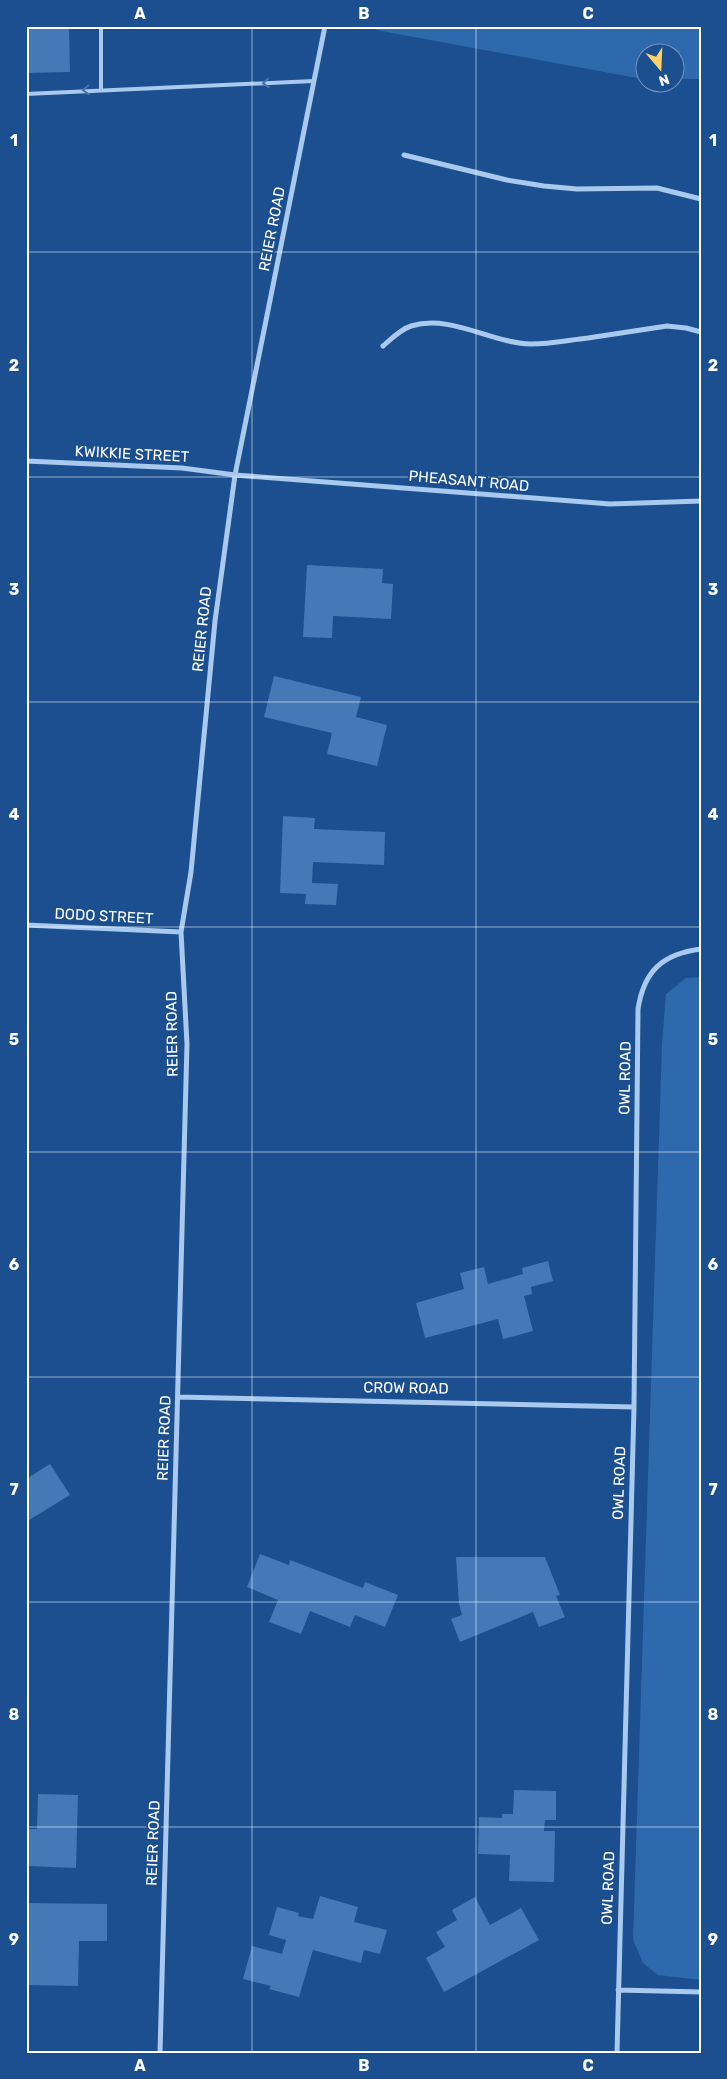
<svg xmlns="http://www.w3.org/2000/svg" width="727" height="2079" font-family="Rubik,sans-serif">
	<rect width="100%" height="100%" fill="#1b4f8f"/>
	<path fill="#2e69ad" d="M377 26H701V79H675L674 52H644V78H637L376 30Z
		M701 977V1980L658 1975 643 1963 633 1940 662 1044 666 994 686 978Z"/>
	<path fill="#4478b7" d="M26 26H69L70 72 26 73Z
		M307 565 383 569 382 583 393 584 391 619 333 616 332 638 303 637Z
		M274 676 361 697 356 717 387 725 377 766 327 754 332 733 264 717Z
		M283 816 315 818 314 829 385 832 384 865 313 862 312 883 338 884 336 905 305 904 306 894 280 893Z
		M548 1261 553 1281 531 1287 532 1294 524 1296 533 1331 503 1339 498 1319 425 1338 416 1303 464 1289 460 1273 484 1267 488 1284 523 1274 522 1268Z
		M50 1464 70 1495 26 1522V1479Z
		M260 1554 289 1565 290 1560 363 1588 365 1582 398 1595 385 1627 355 1615 350 1627 310 1611 301 1634 269 1622 278 1600 247 1587Z
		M456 1557H545L560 1595 556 1596 565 1617 539 1627 533 1612 460 1642 451 1619 462 1615 459 1604Z
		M514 1790 556 1791V1820H545L544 1831H555L554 1882 509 1881 510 1855 478 1854 479 1817 502 1818V1814H513Z
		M38 1794 78 1795 76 1868 26 1866V1829H37Z
		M320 1896 358 1907 354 1922 387 1930 380 1954 364 1950 361 1963 313 1950 299 1997 269 1989 271 1986 243 1979 252 1946 282 1954 286 1940 269 1935 277 1907 299 1913 298 1916 313 1919Z
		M475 1897 490 1925 521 1908 539 1940 444 1992 426 1958 445 1947 436 1932 457 1920 452 1910Z
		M26 1903 107 1904V1941H79L78 1986 26 1985Z"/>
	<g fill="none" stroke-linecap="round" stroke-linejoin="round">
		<path stroke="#a9c9ee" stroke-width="4" d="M101 26V89
			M26 94 314 81"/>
		<path stroke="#a9c9ee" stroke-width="5" d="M404 155 507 180 544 186 577 189 657 188 701 199
			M383 346C391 339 401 329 411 326 451 314 491 343 531 344 550 344 569 340 588 338 614 334 641 330 667 326L686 328 701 332
			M26 461 182 468 235 475 610 504 701 501
			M26 925 181 932
			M178 1397 634 1407
			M618 1990 701 1992
			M160 2053 187 1044 181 932 191 872 215 621 235 475 325 26
			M617 2053 634 1407 638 1009C644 971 662 954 701 949"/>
	</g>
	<defs><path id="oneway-chevron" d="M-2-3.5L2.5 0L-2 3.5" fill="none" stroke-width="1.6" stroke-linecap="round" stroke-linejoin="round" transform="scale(1.25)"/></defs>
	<g stroke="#4674ac">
		<use href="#oneway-chevron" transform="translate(266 83) rotate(178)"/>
		<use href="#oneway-chevron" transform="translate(86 90) rotate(177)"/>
	</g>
	<path fill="none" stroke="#fff" stroke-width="1" stroke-opacity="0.55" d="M252 26V2053M476 26V2053M26 252H701M26 477H701M26 702H701M26 927H701M26 1152H701M26 1377H701M26 1602H701M26 1827H701"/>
	<g text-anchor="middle" stroke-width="4" stroke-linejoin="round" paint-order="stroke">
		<g font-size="15" fill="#fff" stroke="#1b4f8f">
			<text transform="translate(272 229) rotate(-79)" y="5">REIER ROAD</text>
			<text transform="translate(132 454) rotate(3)" y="5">KWIKKIE STREET</text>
			<text transform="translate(469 481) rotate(5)" y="5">PHEASANT ROAD</text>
			<text transform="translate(202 629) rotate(-84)" y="5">REIER ROAD</text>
			<text transform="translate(104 916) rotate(3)" y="5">DODO STREET</text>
			<text transform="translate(172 1034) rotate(-91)" y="5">REIER ROAD</text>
			<text transform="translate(625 1078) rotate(-89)" y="5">OWL ROAD</text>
			<text transform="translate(406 1388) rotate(1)" y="5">CROW ROAD</text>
			<text transform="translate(164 1438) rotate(-88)" y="5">REIER ROAD</text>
			<text transform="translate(619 1483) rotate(-88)" y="5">OWL ROAD</text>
			<text transform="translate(153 1843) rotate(-88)" y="5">REIER ROAD</text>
			<text transform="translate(608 1888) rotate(-88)" y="5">OWL ROAD</text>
		</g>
	</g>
	<rect width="727" height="2079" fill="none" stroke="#1b4f8f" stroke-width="55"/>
	<g transform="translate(660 68) rotate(161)"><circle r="24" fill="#1b4f8f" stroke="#7695bc"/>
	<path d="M0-4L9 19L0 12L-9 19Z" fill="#ffd166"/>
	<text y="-8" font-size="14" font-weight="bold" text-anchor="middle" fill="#ffffff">N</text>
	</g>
	<rect x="28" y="28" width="672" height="2024" fill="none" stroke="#fff" stroke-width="2"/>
	<g font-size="16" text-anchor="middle" font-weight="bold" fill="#fff">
		<text x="140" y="19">A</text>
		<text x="364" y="19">B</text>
		<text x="588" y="19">C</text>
		<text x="14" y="146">1</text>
		<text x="713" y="146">1</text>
		<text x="14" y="371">2</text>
		<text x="713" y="371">2</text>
		<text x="14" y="595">3</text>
		<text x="713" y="595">3</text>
		<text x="14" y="820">4</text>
		<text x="713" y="820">4</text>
		<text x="14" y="1045">5</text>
		<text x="713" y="1045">5</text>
		<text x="14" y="1270">6</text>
		<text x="713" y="1270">6</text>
		<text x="14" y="1495">7</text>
		<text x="713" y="1495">7</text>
		<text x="14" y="1720">8</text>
		<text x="713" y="1720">8</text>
		<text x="14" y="1945">9</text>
		<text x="713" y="1945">9</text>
		<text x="140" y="2071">A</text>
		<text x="364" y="2071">B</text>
		<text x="588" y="2071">C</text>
	</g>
</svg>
